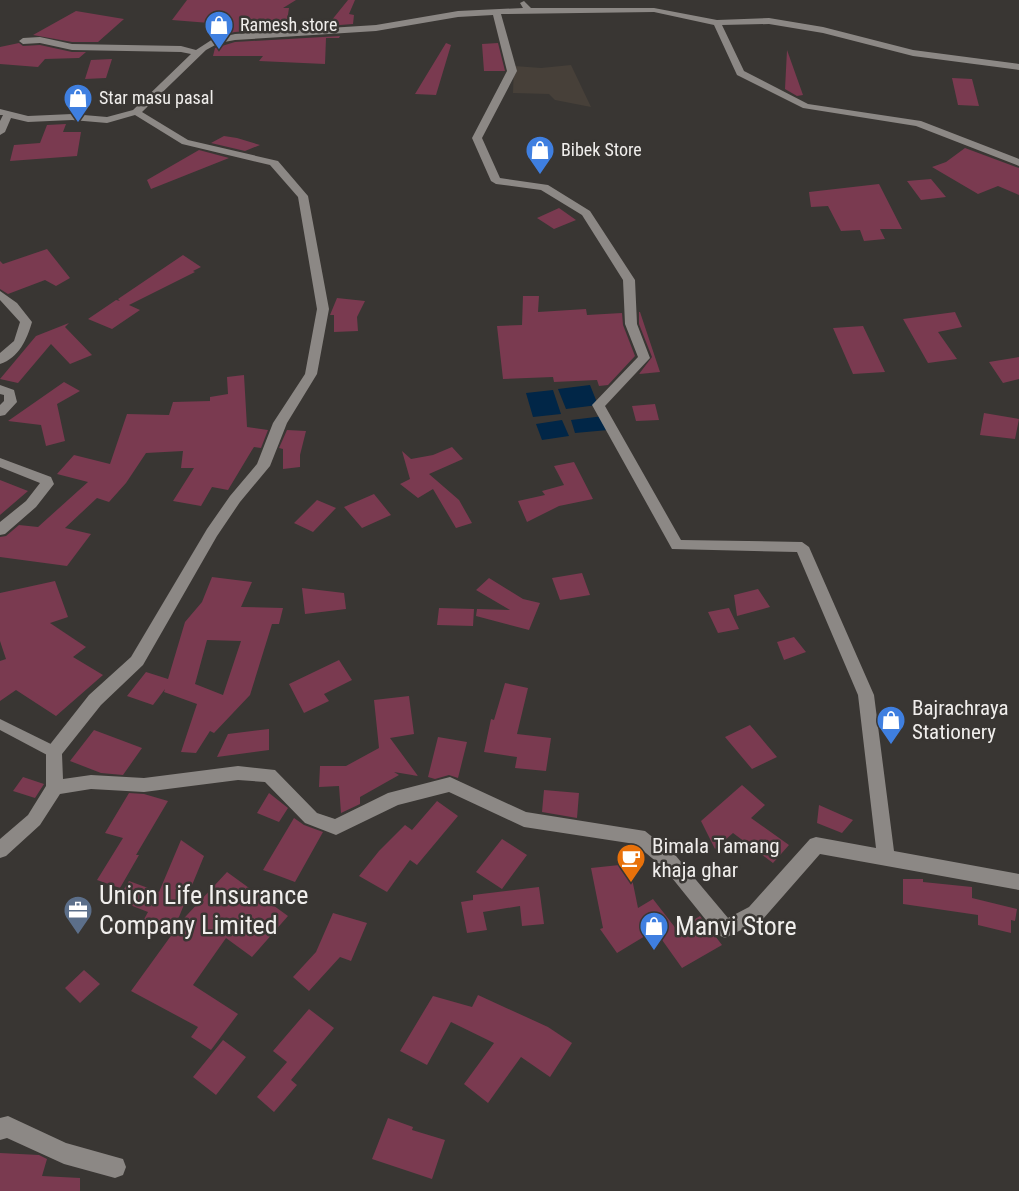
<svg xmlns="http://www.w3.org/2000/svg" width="1019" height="1191" font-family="'Roboto Condensed',sans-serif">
	<rect width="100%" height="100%" fill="#393633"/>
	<path fill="#474039" d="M571 65 591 107 555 100 549 94 513 93 514 66 541 68Z"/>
	<path fill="#012647" d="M590 385 598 405 566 409 558 389Z
		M553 390 561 414 533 417 526 393Z
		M604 416 608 430 575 433 571 420Z
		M562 420 569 436 542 440 536 424Z"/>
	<path fill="#7a3a50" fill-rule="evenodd" d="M187 0H296L283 8H289L286 28 235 32 219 35 222 24 172 20Z
		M348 0H355L349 14 354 15 353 24 327 26Z
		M76 11 124 19 98 42H72L33 35Z
		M340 36 339 38H326L325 64 259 61 263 56H213L215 48 235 42Z
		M19 43 23 46 40 45 72 52H86L79 58 45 59 38 67 0 64V47Z
		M446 43 451 45 436 95 415 94Z
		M498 43 505 71H484L482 44Z
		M787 50 803 95 797 96 785 89Z
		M112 59 106 78 85 79 91 60Z
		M952 78 972 79 979 106 958 105Z
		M66 124 63 132H81L77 156 10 161 14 145 40 143 47 125Z
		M224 136 237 138 260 145 245 151 211 143Z
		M965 148 1019 168V195L998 186 978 194 932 167 946 162Z
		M199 150 229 158 151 189 147 180Z
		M931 179 946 197 921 200 907 181Z
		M879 184 902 229H880L885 239 864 241 860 230 841 231 828 206 811 207 809 192Z
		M559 208 576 220 554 229 537 218Z
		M47 249 70 278 56 286 45 280 8 294 0 289V261L3 264Z
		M183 255 201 267 193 271 195 272 129 305 140 310 112 329 88 319 116 300 120 301 118 299Z
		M523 296H539L538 312 586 309 587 315 622 313 623 325 635 356 608 385 599 386 597 380 554 382 553 377 503 379 497 326 522 325Z
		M337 298 365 301 357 317 358 331 334 332V315H330Z
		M639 312H640L660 372 639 374 652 357 639 324Z
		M955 312 962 327 938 332 957 359 928 363 903 319Z
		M69 323 65 327 92 355 70 364 51 344 18 383 0 379 36 336Z
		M863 326 885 372 853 374 833 328Z
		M1019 357V379L1003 383 989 362Z
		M244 375 247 427 268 430 261 448 254 447 252 450 228 490 212 487 201 506 173 501 194 468H181L183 451 146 453 126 483 109 502 97 498 65 528 91 534 67 566 0 557V537L6 536 19 525 38 527 88 482 57 474 74 455 110 464 127 414 169 415 173 402 210 401V397L228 394 227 377Z
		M64 382 80 391 57 404 65 441 46 446 41 425 8 421Z
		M655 404 659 420 636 421 632 406Z
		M984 413 1019 419 1015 439 980 435Z
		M287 430 306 431 300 455V467L283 469V449L279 448Z
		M452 447 463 459 429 474 459 500 472 523 456 528 433 489 418 498 400 484 410 479 402 451 411 459 433 455Z
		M574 462 593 499 559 506 527 522 518 501 545 495 542 491 564 485 554 466Z
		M0 480 28 491 0 515Z
		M374 494 391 515 362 528 344 507Z
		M317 500 336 508 313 532 294 523Z
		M582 573 590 595 560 600 552 578Z
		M212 577 252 582 241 607 283 608 279 624H272L250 695 214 733 210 731 196 753 181 752 197 704 164 692 165 689 153 705 127 696 146 672 168 679 185 622 202 602ZM207 640 241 641 223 695 195 684Z
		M489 578 523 599 540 603 529 630 476 616 477 609 510 610 476 590Z
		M55 581 68 617 50 623 86 647 73 657 103 675 56 716 16 690 0 701V661L6 659 0 641V593Z
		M302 588 344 593 346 609 305 614Z
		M758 589 770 607 737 616 734 595Z
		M439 608 474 609 473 626 437 625Z
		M729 608 739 629 718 633 708 612Z
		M794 637 806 652 784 660 777 642Z
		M339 660 352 680 324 694 329 701 304 713 289 684Z
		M505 683 528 688 517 734 551 738 546 771 515 768 517 757 484 752 491 719 494 720Z
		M409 696 414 734 390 738 418 776 394 772 399 775 360 797V804L341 813 339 786 319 787 320 766H346L379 748 374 700Z
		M750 725 777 757 752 769 725 737Z
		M269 729V750L217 757 228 734Z
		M94 730 142 748 123 775 101 773 70 761Z
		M438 737 467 742 458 778 449 775 435 779 428 777Z
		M23 777 44 784 35 798 13 791Z
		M742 785 765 805 751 818 789 845 773 863 733 833 715 849 701 821Z
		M544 790 579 793 577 818 542 812Z
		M129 793 144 794 168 801 136 855H139L120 888 97 880 123 838 105 833Z
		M269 793 288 808 279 822 257 813Z
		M437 801 458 816 417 865 410 860 387 892 359 876 379 851 405 825 412 830Z
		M819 805 853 820 842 833 817 823Z
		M294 818 304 825 323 832 295 882 263 870Z
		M502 839 527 855 502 889 476 872Z
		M181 840 204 856 174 929 227 872 288 916 252 957 226 938 193 985 238 1014 211 1050 191 1037 198 1027 131 991 173 933 142 923 148 912 117 900 129 881 159 892Z
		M629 864 638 908 653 899 677 930 700 916 722 945 682 968 655 930 617 953 600 929 603 928 591 868Z
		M903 879H923V882L972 887V898L1017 909 1015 921 1011 920V933L978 925V915L903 904Z
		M539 887 544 924 522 926 520 906 483 912 487 930 467 933 461 902 473 900V895Z
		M333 913 367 923 351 961 340 957 309 991 293 977 316 952Z
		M84 970 100 984 80 1003 65 988Z
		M478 995 548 1027 572 1043 550 1077 521 1057 488 1103 464 1084 494 1043 451 1022 427 1065 400 1051 433 996 472 1007Z
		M309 1009 334 1028 291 1080 297 1085 274 1112 257 1097 287 1062 273 1051Z
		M223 1040 246 1057 216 1095 193 1077Z
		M388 1118 413 1127 412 1130 445 1140 432 1179 372 1159Z
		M0 1153 39 1155 47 1159 42 1176 80 1178V1191H0Z"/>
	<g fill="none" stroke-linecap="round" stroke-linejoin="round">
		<path fill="#8c8885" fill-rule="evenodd" d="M0 719 59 748 61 752 59 756 54 758 49 756 0 730Z"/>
		<path fill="#8c8885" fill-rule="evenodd" d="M524 1 531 8H654L717 20 769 18 823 27 913 50 1019 64V70L913 56 823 33 769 24 722 25 744 71 808 104 921 121 1019 159V166L916 126 803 108 737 75 714 25 654 12 501 14 517 71 482 138 500 178 548 185 590 211 635 280 637 324 650 358 605 406 681 540 802 542 809 547 874 695 894 851 1019 874V890L820 854 763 919 725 938 718 935 664 868 635 844 524 827 449 792 398 805 336 835 305 823 265 782 238 780 144 792 91 789 60 794 40 825 6 856 0 858V839L28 815 46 786V752L48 747 89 695 131 657 207 529 230 496 257 464 273 423 305 374 317 309 298 197 270 165 182 144 135 115 107 123 72 120 28 122 11 118 5 132 0 135V121L3 115H0V109L28 116 72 114 107 117 133 110 191 54 181 52 72 50 40 43 23 44 19 41 23 38 40 37 72 44 181 46 196 50 213 39 235 34 376 25 458 11 523 8 520 3ZM493 15 507 71 472 138 491 181 496 184 541 190 582 215 623 280 625 324 638 357 592 405 672 549 797 552 858 695 876 848 816 837 810 839 749 907 728 918 676 856 645 831 526 812 450 777 388 793 335 819 317 813 275 770 238 766 144 778 91 775 63 779 62 754 101 705 143 665 217 536 240 502 270 466 287 423 317 374 329 309 308 196 278 161 188 140 142 112 206 50 219 43 235 40 376 31 458 17Z
			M0 291 17 303 32 322C27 339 19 358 0 364V353L14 341 20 322 0 300Z
			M0 385 14 390 17 402 5 415 0 416V405L4 401V395L0 394Z
			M0 458 51 477 54 484 36 507 5 534 0 535V522L26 501 40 483 0 467Z
			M8 1116 66 1143 123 1159 126 1167 123 1175 115 1178 64 1164 7 1138 0 1140V1118Z"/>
	</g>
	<defs>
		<g id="shop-pin" transform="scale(1.5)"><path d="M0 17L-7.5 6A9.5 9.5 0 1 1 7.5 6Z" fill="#3f7fe0" stroke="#393633"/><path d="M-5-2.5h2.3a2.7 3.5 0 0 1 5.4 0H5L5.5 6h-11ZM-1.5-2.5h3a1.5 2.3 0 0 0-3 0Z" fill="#fff"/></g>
		<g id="cafe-pin" transform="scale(1.5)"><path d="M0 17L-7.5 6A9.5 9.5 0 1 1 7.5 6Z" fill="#e8710a" stroke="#393633"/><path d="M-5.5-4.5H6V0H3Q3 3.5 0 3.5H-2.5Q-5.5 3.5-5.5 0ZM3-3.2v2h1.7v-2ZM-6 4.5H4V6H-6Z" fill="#fff"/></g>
		<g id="office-pin" transform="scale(1.5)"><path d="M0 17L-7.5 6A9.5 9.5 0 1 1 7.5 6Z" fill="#5c6f8a" stroke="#393633"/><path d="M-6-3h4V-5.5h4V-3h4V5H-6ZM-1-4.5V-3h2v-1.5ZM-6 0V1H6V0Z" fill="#fff"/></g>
	</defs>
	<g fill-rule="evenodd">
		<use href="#shop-pin" x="219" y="25"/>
		<use href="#shop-pin" x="78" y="98"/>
		<use href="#shop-pin" x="540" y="150"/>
		<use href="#shop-pin" x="891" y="720"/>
		<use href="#cafe-pin" x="631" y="858"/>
		<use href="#office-pin" x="78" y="910"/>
		<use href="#shop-pin" x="654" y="926"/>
	</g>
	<g text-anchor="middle" stroke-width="5" stroke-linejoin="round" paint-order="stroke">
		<g font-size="18" fill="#f0eeec" stroke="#393633" text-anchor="start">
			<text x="240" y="31">Ramesh store</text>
			<text x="99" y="104">Star masu pasal</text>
			<text x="561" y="156">Bibek Store</text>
		</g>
		<g font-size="21" fill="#f0eeec" stroke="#393633" text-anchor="start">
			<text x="912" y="715">Bajrachraya<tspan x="912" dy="24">Stationery</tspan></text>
			<text x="652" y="853">Bimala Tamang<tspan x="652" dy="24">khaja ghar</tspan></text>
		</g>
		<g font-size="26" fill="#f0eeec" stroke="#393633" text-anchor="start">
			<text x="99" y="904">Union Life Insurance<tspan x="99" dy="30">Company Limited</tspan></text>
			<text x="675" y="935">Manvi Store</text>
		</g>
	</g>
</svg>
